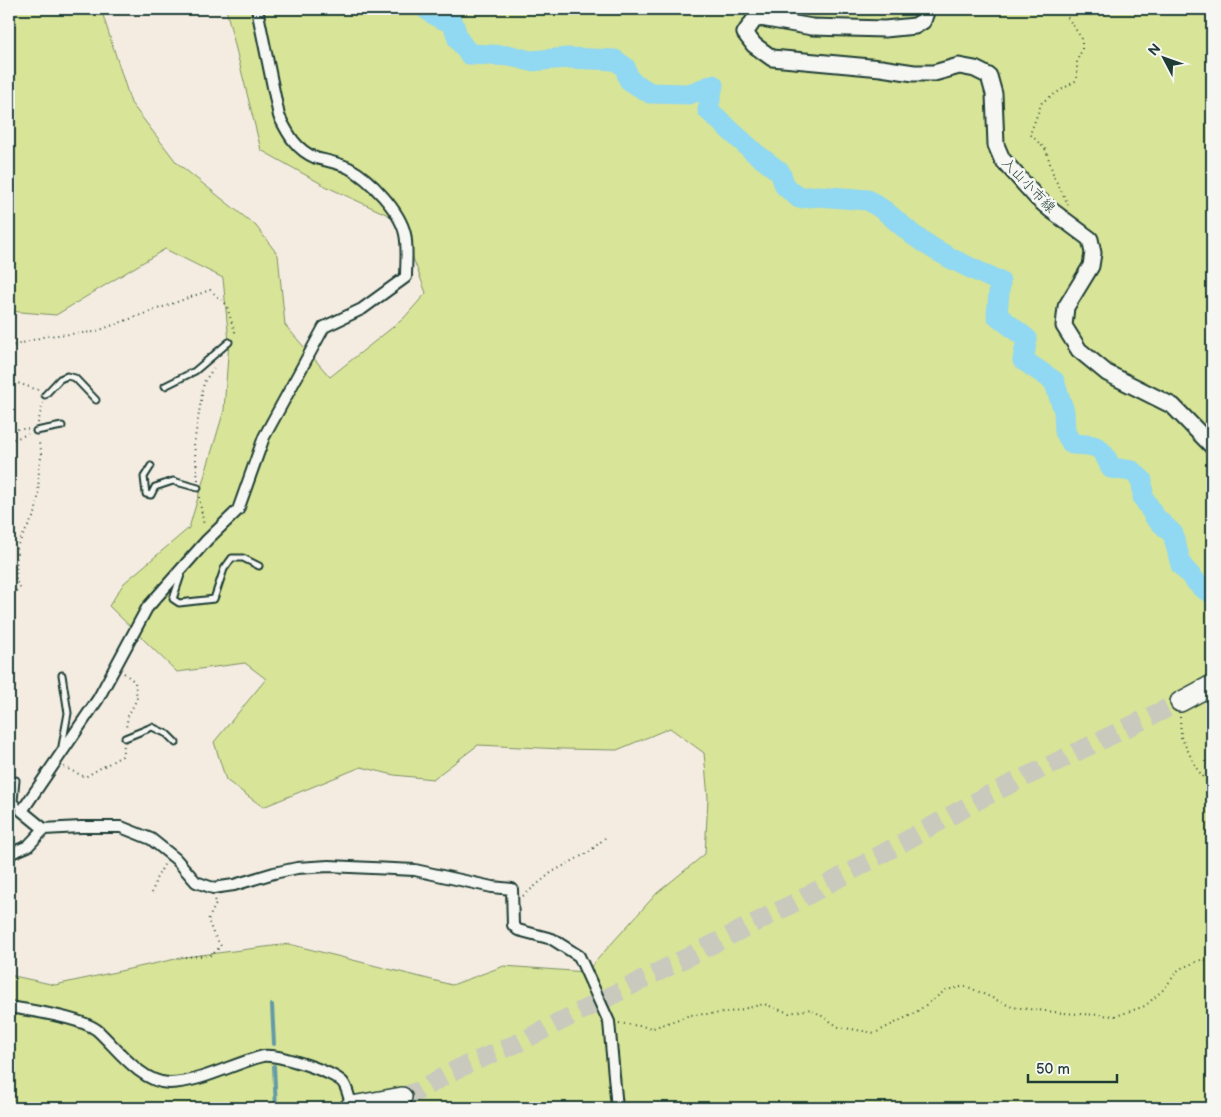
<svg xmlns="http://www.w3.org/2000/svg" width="1221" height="1117" font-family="'Balsamiq Sans','Klee One',sans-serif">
	<rect width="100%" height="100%" fill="#f4ece1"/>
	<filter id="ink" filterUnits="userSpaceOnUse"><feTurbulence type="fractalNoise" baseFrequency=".02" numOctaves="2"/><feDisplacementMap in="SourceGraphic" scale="10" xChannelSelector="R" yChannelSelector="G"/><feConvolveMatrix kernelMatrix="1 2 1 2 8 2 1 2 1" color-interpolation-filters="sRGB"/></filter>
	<g filter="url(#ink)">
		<path fill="#d8e497" stroke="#7c9066" d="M9 9H101L131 103 177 163 256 226 278 255 285 325 330 377 403 319 426 293 399 220 327 187 261 150 226 9H1212V1108H9V975L55 985 185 957 289 944 452 985 504 966 586 972 657 893 705 854 708 798 704 753 670 728 617 750 562 749 478 745 433 779 394 775 361 767 263 807 226 780 214 742 266 679 245 663 177 672 109 606 124 583 189 528 224 410 229 342 223 278 165 249 56 315 9 311Z"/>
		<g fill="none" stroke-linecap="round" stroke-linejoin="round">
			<path stroke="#639aa6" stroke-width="4" d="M272 1005 274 1044
				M274 1066 276 1108"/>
			<path stroke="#91d8f2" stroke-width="21" d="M426 9 438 17 453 23 458 39 469 54 512 56 530 61 568 58 615 60 625 67 629 80 650 93 689 94 713 85 708 110 755 153 780 172 785 186 799 198 818 196 868 200 885 211 913 235 934 249 954 260 1000 282 997 315 1027 339 1023 360 1054 381 1064 411 1065 432 1072 444C1096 445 1101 444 1111 468L1132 471 1142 480 1143 497 1155 517 1173 534 1181 565 1201 587 1212 594"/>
			<path stroke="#c9c9be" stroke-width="19" stroke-dasharray="19 9" stroke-linecap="butt" d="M402 1097 418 1091 457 1069 518 1043 796 902 984 797 1180 702"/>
			<g stroke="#1f3d34" stroke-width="9">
				<path id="lane" d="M165 386 195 371 229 342
					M45 395 60 379 67 376 75 378 96 400
					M36 431 62 426
					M151 466 144 477 146 494 151 495 155 487 173 481 198 488
					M182 572 173 599 179 603 214 599 224 569 232 558H243L259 566
					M62 675 68 713 62 746
					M125 738 152 727 167 734 176 743
					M16 780 14 801 22 811"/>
			</g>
			<g stroke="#1f3d34" stroke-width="14">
				<path id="street" d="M44 829 22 811 98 699 147 608 207 540 238 510 264 437 324 327 362 309 406 277C406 263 408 248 405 234 400 211 370 179 349 168 339 163 327 161 316 158 296 150 288 134 279 116L257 9
					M9 854 28 846 44 829 81 827H121L151 839 176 859 196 882 213 888 234 885 274 873 297 868 329 866 415 870 492 887 512 889 513 925 518 930 552 939 579 956 609 1022 617 1108
					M9 1007C29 1010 82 1018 97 1030 116 1047 141 1083 169 1083 203 1082 231 1064 263 1056 276 1053 338 1073 344 1084 348 1090 349 1099 352 1106"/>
			</g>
			<g stroke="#1f3d34" stroke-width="19">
				<path id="secondary" d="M927 9 923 21 915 26 885 29 812 27 761 18 754 20 745 33 754 45 772 58 881 68 914 73H934L959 66 975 69 989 76 994 94 996 145 1002 159 1037 198 1051 210 1090 239 1093 253 1091 266 1066 307 1064 326 1079 350 1107 373 1173 406 1212 446"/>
			</g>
			<g stroke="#1f3d34" stroke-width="22">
				<path id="highway" d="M1180 702 1212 685
					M349 1108 352 1106 402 1097"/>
			</g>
			<path stroke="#1f3d34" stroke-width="2" stroke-dasharray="1 4" stroke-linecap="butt" d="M887 9 890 12H910L912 9
				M1062 9 1082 39V50L1077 60V80L1042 102 1030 134 1046 150 1054 177 1069 206
				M9 347 46 336 94 332 210 290 226 304 235 332 234 334
				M9 380 38 390
				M38 423 43 403
				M9 425 13 429H28
				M9 441 28 434
				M198 480 194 444 204 382 215 366
				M199 497 204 526
				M9 598 20 587 16 581 17 546 35 514 38 499 39 467 42 453 38 440
				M124 673 135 682 137 699 128 716 126 728
				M1180 717 1181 737 1197 769 1212 788
				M64 767 85 777 122 756 124 745
				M152 893 156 879 165 863
				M523 896 552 872 589 852 606 837
				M185 957 212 955 221 946 213 933 208 920 216 904 215 898
				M619 1023 653 1028 690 1015 726 1013 764 1004 789 1013 811 1009 839 1027 875 1033 915 1013 946 990 966 986 1012 1007 1063 1013 1116 1016 1145 1006 1164 989 1179 969 1201 960 1212 961
				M601 1108 606 1103"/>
			<use href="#lane" stroke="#f6f6f2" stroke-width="5"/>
			<use href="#street" stroke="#f6f6f2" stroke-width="10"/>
			<use href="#secondary" stroke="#f6f6f2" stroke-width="15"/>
			<use href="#highway" stroke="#f6f6f2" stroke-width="19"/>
		</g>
	</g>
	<g text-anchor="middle" stroke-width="5" stroke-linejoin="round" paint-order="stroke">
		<g font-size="14" fill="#1f3d34" stroke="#f6f6f2">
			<text transform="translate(1029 185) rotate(46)" y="5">入山小市線</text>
		</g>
	</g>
	<rect width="1221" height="1117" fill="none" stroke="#f6f6f2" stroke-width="30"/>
	<rect x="15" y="15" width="1191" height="1087" fill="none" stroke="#1f3d34" stroke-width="2" filter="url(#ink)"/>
	<g transform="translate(1164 58) rotate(311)" stroke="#f6f6f2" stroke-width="4" paint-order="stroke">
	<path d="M0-4L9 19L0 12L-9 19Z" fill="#1f3d34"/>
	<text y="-8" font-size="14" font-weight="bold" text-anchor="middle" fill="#1f3d34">N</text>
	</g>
	<path d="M1028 1074v8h89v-8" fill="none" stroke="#1f3d34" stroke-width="2.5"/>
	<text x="1036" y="1074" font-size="15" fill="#1f3d34" stroke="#f6f6f2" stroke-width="4" paint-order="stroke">50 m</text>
</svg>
